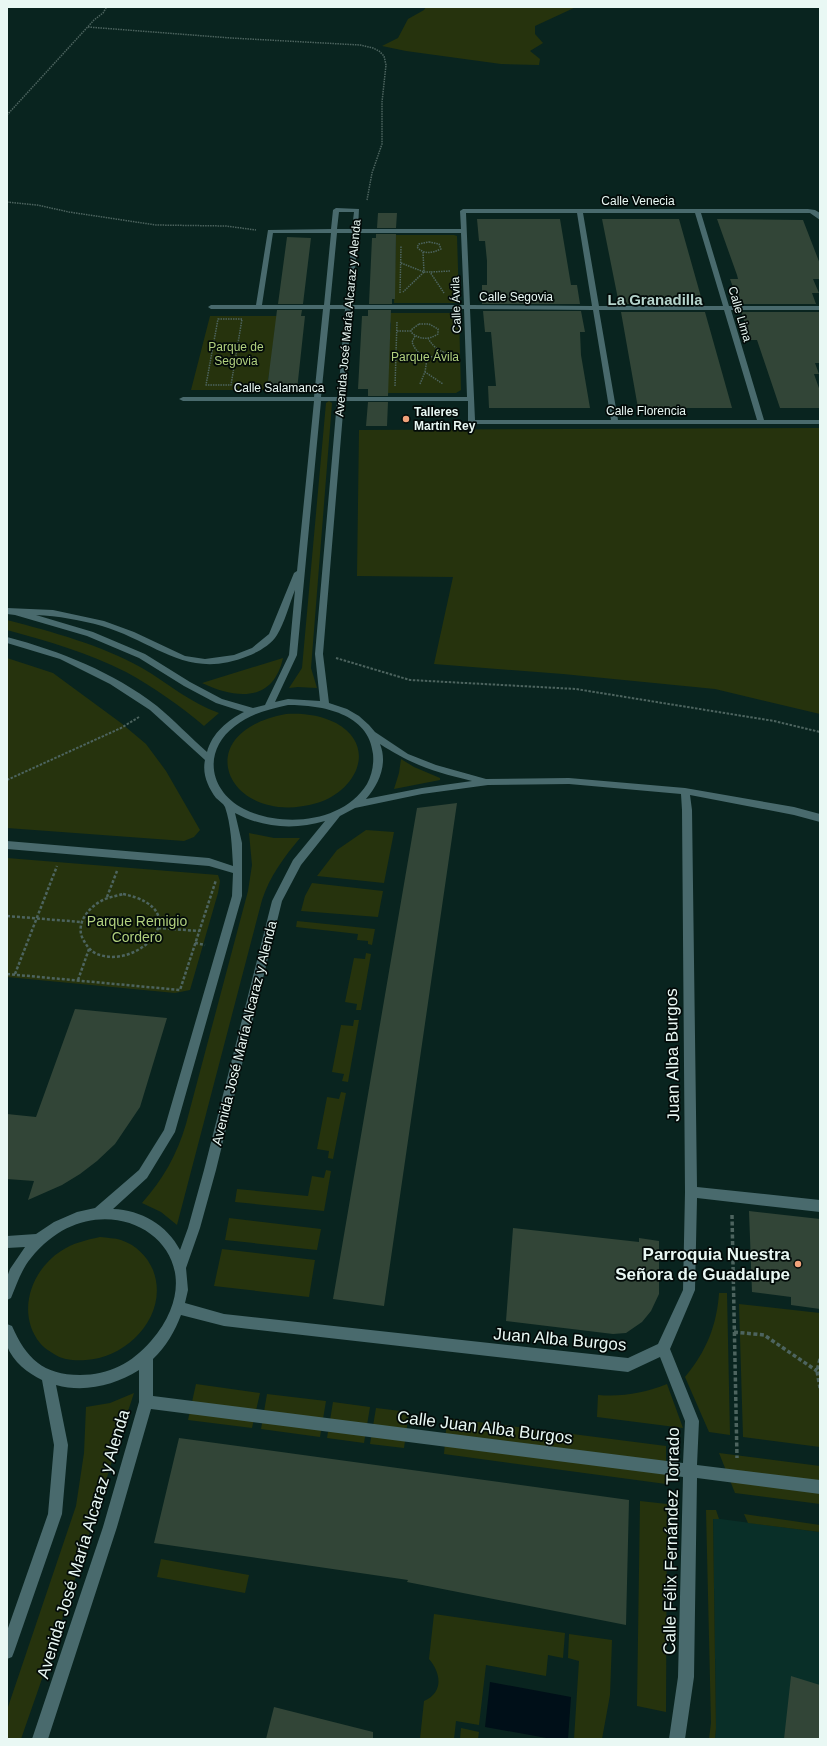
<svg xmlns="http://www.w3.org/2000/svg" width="827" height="1746" font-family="Arial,sans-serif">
	<rect width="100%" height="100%" fill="#09241f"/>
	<path fill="#092f28" d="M713 1518 820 1532V1739H715L716 1727Z"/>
	<path fill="#26330d" d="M426 7H576L535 26V34L543 43 530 51 540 59 539 65 501 64 406 51 382 46 398 38 408 19 424 10Z
		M396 235H454L457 236 459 301 455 303H394Z
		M387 313H455L459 316 461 390 456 393H384L391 324Z
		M210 316H280C274 326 274 332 276 343L273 344 270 374H269L268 380 271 381 270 390H191Z
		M329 401 332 403 311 668 317 688 298 687 289 688 302 668 326 403Z
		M820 428V714L715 689 563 674 434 664 453 577 357 576 359 430Z
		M7 620C53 632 101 645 142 668 168 683 190 703 219 713L204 726C182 707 152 686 126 672 89 653 47 641 7 630Z
		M7 658 53 673 121 723 146 744 166 771 200 830 194 837 184 841 7 828Z
		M283 658C273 703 236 699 202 683Z
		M286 714C303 713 320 715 336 723 379 747 355 792 317 803 229 829 184 733 286 714Z
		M401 759 414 767 440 778V780L394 789 399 773Z
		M366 830 394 832 384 883 317 876 337 850Z
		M249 833 274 838H300C284 857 270 876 262 900L177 1225 161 1212 142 1203C163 1179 177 1155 186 1124L248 891 252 865Z
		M7 858 218 875 220 881 218 893 190 990 175 993 7 977Z
		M312 883 383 891 378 917 301 911 305 896Z
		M297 921 375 929 372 945 368 944V941L357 940 358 934 296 927Z
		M366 953 371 954 361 1010H356L357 1004 345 1002 354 958 365 959Z
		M354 1020H359L348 1082 342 1081 344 1074 332 1072 341 1025 353 1026Z
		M341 1092 346 1093 333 1159 328 1158 329 1151 317 1149 327 1097 339 1099Z
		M326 1170 331 1171 324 1211 235 1202 237 1189 308 1196 312 1176 324 1178Z
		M229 1218 321 1229 317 1250 225 1240Z
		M100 1237C107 1238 115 1238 121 1240 136 1245 147 1256 153 1270 170 1314 128 1358 86 1360 76 1361 62 1360 54 1354 49 1351 43 1347 40 1343 16 1313 31 1270 61 1251 73 1243 86 1240 100 1237Z
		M222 1249 315 1260 309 1297 214 1286Z
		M719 1293H727L730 1435 709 1432 685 1377C706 1352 717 1325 719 1293Z
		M739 1304 820 1313V1447L743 1437Z
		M196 1384 260 1393 252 1428 188 1420Z
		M667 1384 683 1428 597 1417 598 1395C623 1397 644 1393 667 1384Z
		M134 1393C118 1440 104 1488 89 1535 68 1603 45 1671 21 1739H7V1710L76 1506 84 1453 86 1407 110 1403Z
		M267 1394 326 1401 320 1437 261 1429Z
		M333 1402 370 1407 364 1443 327 1438Z
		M376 1408 409 1412 404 1448 370 1444Z
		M447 1418 666 1446V1484L444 1454Z
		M719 1453 820 1466V1504L735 1493Z
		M640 1501 667 1504 666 1712 637 1706Z
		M706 1510H716L719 1519H713L716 1728 715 1739H709L711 1723Z
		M744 1514 820 1525V1532L748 1523Z
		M161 1559 249 1575 245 1593 157 1577Z
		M434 1614 565 1633 563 1658 548 1655 546 1676 486 1665 479 1725 456 1721 454 1739H420L424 1701C444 1692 441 1673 429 1659Z
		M569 1634 612 1640 610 1695 602 1739H574L579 1661 568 1658Z
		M461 1728 479 1732 478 1739H460Z"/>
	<path fill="#000f18" d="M490 1682 571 1697 568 1739H552L485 1727Z"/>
	<path fill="#324537" d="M378 213H397L396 228H377Z
		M477 219H560L571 285H577L580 304H482V285H487V261L485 241H479Z
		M602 219H679L703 304H619Z
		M717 219 803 220 820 264V279H813L819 293H812L816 304H739L730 279H738L737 275Z
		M376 234H396L395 299H392V304H369L372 238H376Z
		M287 237 311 238 303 304H278Z
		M277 310H302L301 316H305L297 390H270L271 381H268Z
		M368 310H391L388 396H368V389H358L362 316H368Z
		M483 311H581L585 332H580L581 355 590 408H489L488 386H496L491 332H485Z
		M621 312H705L732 408H638Z
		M741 312H819L820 363H815L819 374H814L820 391V408H780L757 340H751Z
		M368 402H388L387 426H366Z
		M457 803 384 1306 333 1299 417 808Z
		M75 1009 167 1018 140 1107 115 1144 97 1161 80 1174 62 1185 28 1200 34 1181 7 1179V1114L36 1117Z
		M749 1211 820 1219V1309L791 1305V1297L752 1292Z
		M513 1228 639 1242V1238L659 1241V1294L651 1311 642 1322 626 1333 613 1334 506 1321Z
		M179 1438 629 1500 626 1625 407 1582 408 1580 154 1543Z
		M791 1676 820 1685V1739H784Z
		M274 1707 373 1732V1739H266Z"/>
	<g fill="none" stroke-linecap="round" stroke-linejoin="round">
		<path stroke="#4d645f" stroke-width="1.5" stroke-dasharray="1.5 1" stroke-linecap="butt" d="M88 27 231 38 360 45 373 48 379 51 384 56 386 65 382 102V144L372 173 367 200
			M7 115 94 20 103 13 106 8 105 7
			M7 202 37 205 69 212 156 225 226 226 256 230
			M429 242 439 244 441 249C432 253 424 255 417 247L419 244Z
			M423 252 424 272H430L444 293
			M401 263 424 272 403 292
			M431 272 450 271
			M400 293 401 246
			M218 319H242L231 385H206Z
			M419 324H429L438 329V334C429 340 419 340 411 332V330Z
			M397 331H411
			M415 336 412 342C418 358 430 360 444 353
			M428 338C434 349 442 353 454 354
			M425 372 427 359
			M420 384 425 372 443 384
			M395 386 397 321"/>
		<path stroke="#4d645f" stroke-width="2" stroke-dasharray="2.5 1.5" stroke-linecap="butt" d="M336 658 410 680 576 689 774 721 820 732
			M7 780 121 728 139 717"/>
		<path stroke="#4d645f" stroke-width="2.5" stroke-dasharray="3 2" stroke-linecap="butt" d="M123 894C200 910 136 973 95 953 88 949 85 943 82 937 76 922 90 906 103 900 109 897 116 896 123 894Z
			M107 897 117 871
			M7 916 81 922
			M158 928 199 931
			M195 943 205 945
			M7 974 180 990 216 880
			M15 974 57 866
			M78 980 89 949"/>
		<path stroke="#4d645f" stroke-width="3.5" stroke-dasharray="4 2.5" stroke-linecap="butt" d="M732 1215 737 1458
			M734 1332 764 1335 817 1371
			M820 1359 817 1371 820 1388"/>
		<path fill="#496a6d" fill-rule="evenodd" d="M336 208 359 209 358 229H461L460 211 463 209H808L815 210 820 213V220L810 213H701L729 306H820V310H731L764 420H820V424H472L468 422V401H344L323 654 329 703 347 709 359 716 369 725 375 732 408 754 436 765 486 779 569 778 685 788 794 807 820 814V822L794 815 690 795 692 810 697 1187 820 1200V1212L697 1198 695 1290 670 1349 699 1421 697 1465 820 1480V1494L697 1478 694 1677 685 1739H669L678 1677 683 1477 151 1409 117 1527 48 1739H32L103 1527 139 1402V1370C115 1385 85 1393 56 1385L68 1445 62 1514 14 1652 12 1657 7 1659V1631L48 1514 54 1445 42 1380C28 1373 13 1362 7 1346 5 1339 7 1330 7 1324L12 1326C26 1358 43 1375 80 1375 109 1375 132 1363 151 1341 230 1249 102 1169 31 1258 21 1270 17 1284 11 1298L7 1300V1277L10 1269 25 1247 7 1248V1236L36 1234 54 1222 77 1212 95 1208 139 1170 164 1130 232 896 233 873 209 866 7 849V841L209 858 233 866C232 847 231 824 225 807 223 803 219 801 216 798 208 787 202 774 205 760L150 710 110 684 60 659 7 643V637C60 651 113 672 157 706 174 720 190 737 207 752 212 733 228 720 244 712L216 703 184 686 139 658 87 636 15 615 7 614V608L53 610 104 621 134 632 185 656 205 659 234 655 252 648 269 634 294 573 297 571 314 401H183L179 399 183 397H314L323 309H211L208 307 211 305H256L268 230 331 229 333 210ZM339 212H354L352 229H337ZM466 213H577L592 306 470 305ZM583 213H695L723 306H599ZM273 233H331L324 305H262ZM337 233H352L346 305H330ZM358 233H461L464 305H352ZM330 309H345L338 397H321ZM352 309H464L467 397H344ZM470 309 593 310 611 420H475ZM599 310H724L757 420H618ZM321 401H337L315 654 320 701 288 699 275 702 297 655ZM295 590 289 655 265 705 253 708 222 699 190 682 145 654 93 632 36 615C58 616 81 620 102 626 156 642 187 681 248 656 258 652 271 645 277 635 285 622 289 605 295 590ZM288 705C322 705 369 713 373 754 374 764 372 775 367 784 343 823 282 828 244 809 209 791 202 751 235 726 250 714 269 709 288 705ZM380 744C412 765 435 772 472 781L422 788 366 799C379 784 388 764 380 744ZM569 784 681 794 682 810 685 1192 683 1290 658 1344 628 1358 224 1314 185 1303 188 1290 186 1268 200 1228 216 1170 282 901 301 865 340 816 355 808 422 794 488 785ZM235 813C263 828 295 830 325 821L293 860 272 901 204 1170 188 1228 180 1250C167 1225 141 1210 113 1209L147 1178 175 1132 242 896V843ZM181 1315 224 1326 628 1372 660 1357 685 1421 683 1463 153 1396V1359C166 1347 175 1331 181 1315Z"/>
	</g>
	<g fill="#f0a27a" stroke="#030b09" stroke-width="1.5">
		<circle cx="406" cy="419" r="4"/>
		<circle cx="798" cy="1264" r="4"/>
	</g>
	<g text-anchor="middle" stroke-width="3.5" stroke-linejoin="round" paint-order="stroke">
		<g font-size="12" fill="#e9f8f4" stroke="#030b09">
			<text x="638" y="205">Calle Venecia</text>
			<text x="516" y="301">Calle Segovia</text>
			<text transform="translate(456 305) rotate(-92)" y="4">Calle Ávila</text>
			<text transform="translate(740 314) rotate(74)" y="4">Calle Lima</text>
			<text transform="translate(348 318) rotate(-85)" y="4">Avenida José María Alcaraz y Alenda</text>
			<text x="279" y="392">Calle Salamanca</text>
			<text x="646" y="415">Calle Florencia</text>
		</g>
		<g font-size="12" fill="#b1d07e" stroke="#030b09">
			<text x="236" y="351">Parque de<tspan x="236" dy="14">Segovia</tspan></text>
			<text x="425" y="361">Parque Ávila</text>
		</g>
		<g font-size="12" font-weight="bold" fill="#e9f8f4" stroke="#030b09" text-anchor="start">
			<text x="414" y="416">Talleres<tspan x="414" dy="14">Martín Rey</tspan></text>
		</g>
		<g font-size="14" fill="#b1d07e" stroke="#030b09">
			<text x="137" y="926">Parque Remigio<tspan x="137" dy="16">Cordero</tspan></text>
		</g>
		<g font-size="14" fill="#e9f8f4" stroke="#030b09">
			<text transform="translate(244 1033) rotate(-76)" y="5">Avenida José María Alcaraz y Alenda</text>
		</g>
		<g font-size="15" font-weight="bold" fill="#b6d4cc" stroke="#030b09">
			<text x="655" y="305">La Granadilla</text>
		</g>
		<g font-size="17" fill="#e9f8f4" stroke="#030b09">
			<text transform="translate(672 1055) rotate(-91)" y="6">Juan Alba Burgos</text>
			<text transform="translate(560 1339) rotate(5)" y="6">Juan Alba Burgos</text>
			<text transform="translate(485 1427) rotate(7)" y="6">Calle Juan Alba Burgos</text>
			<text transform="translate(671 1541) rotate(-89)" y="6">Calle Félix Fernández Torrado</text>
			<text transform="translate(83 1544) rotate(-73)" y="6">Avenida José María Alcaraz y Alenda</text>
		</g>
		<g font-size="17" font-weight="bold" fill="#e9f8f4" stroke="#030b09" text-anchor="end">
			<text x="790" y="1260">Parroquia Nuestra<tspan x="790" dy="20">Señora de Guadalupe</tspan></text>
		</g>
	</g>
	<rect width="827" height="1746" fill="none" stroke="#e9f8f4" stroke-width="16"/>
</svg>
